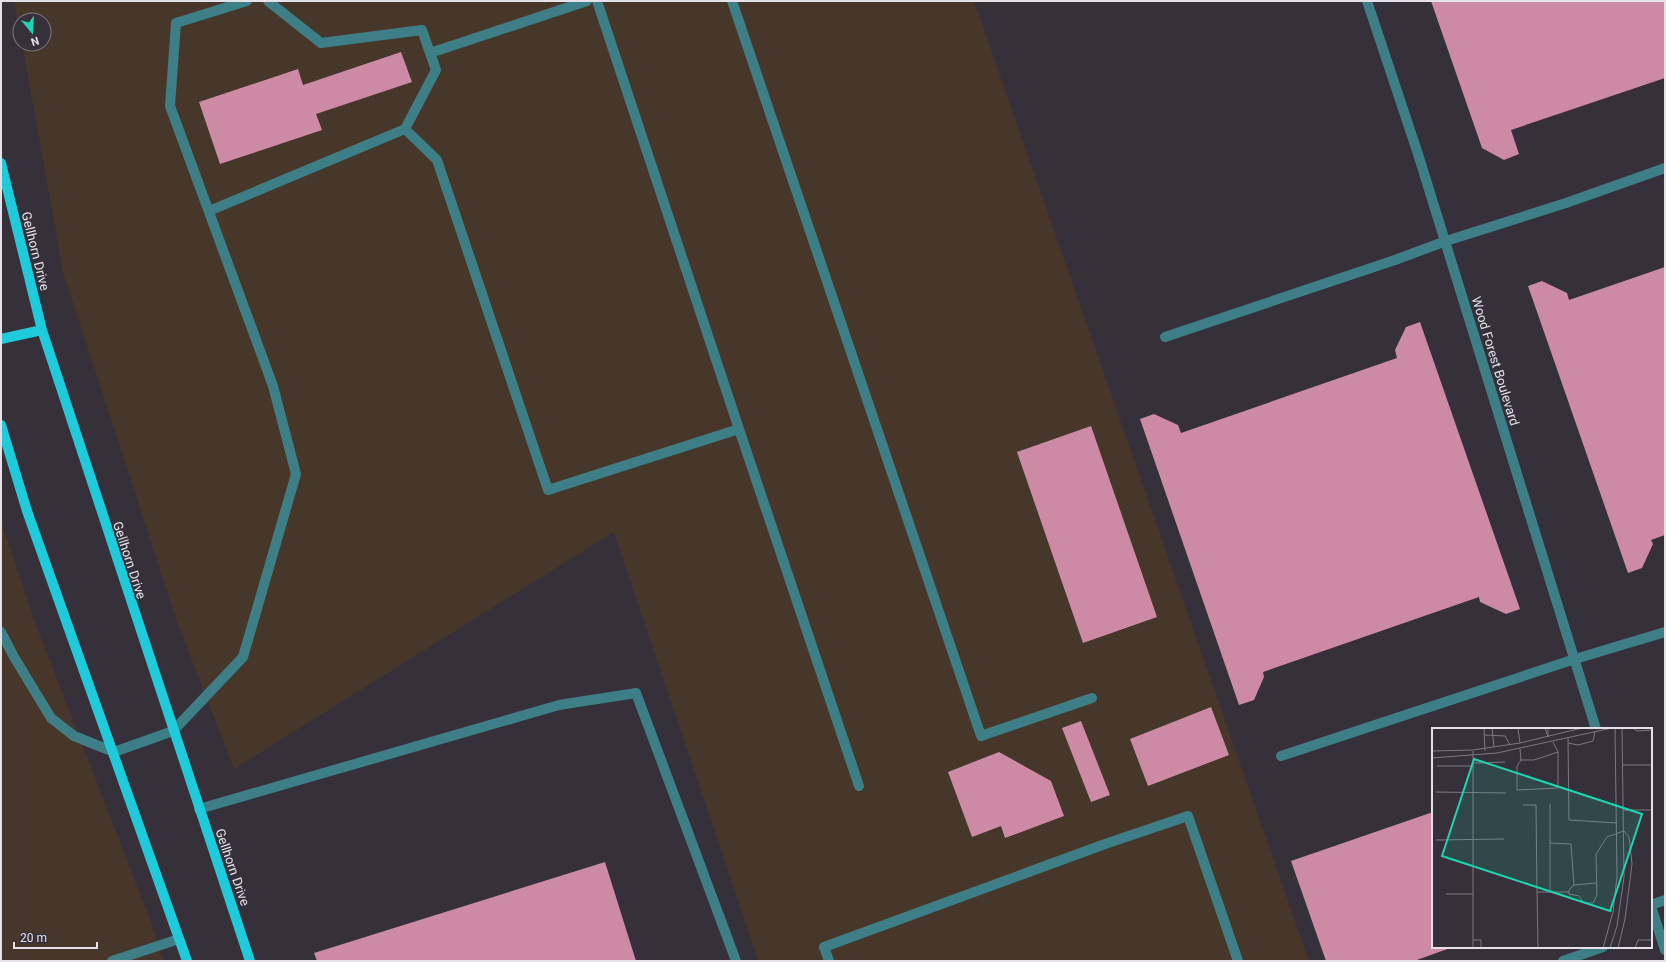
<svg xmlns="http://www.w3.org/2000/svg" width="1666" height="962" font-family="Roboto,sans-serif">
	<rect width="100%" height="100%" fill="#36303a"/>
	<path fill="#46372a" d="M14 1H974L1309 961H758L614 532 234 769 177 622 63 272 22 44H44V20H20V34Z
		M1 521 36 625 151 922 163 961H1Z"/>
	<path fill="#cd8aa5" d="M1431 1H1665V78L1511 130 1519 154 1504 160 1482 148Z
		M401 52 412 82 316 114 322 130 220 164 199 102 298 69 303 85Z
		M1665 267V535L1651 540 1653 544 1642 568 1628 573 1528 286 1542 281 1567 293 1569 300Z
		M1420 322 1520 609 1506 614 1480 602 1479 597 1263 672 1264 677 1254 700 1239 705 1140 419 1154 414 1178 425 1181 433 1397 358 1395 350 1406 327Z
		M1091 426 1157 617 1083 643 1017 452Z
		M1211 707 1229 755 1148 786 1130 739Z
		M1081 721 1110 795 1091 802 1062 728Z
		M999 752 1051 781 1064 816 1005 838 1001 826 972 837 948 772Z
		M1433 812V947H1453L1414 961H1326L1291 861Z
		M605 862 636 961H317L314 953Z"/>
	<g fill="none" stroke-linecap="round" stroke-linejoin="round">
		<path stroke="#3e7f87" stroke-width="10" d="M597 1 739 429
			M732 1 981 736 1092 698
			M1367 1 1418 154 1596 729
			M430 53 587 1
			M405 129 437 160 548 490 739 429 859 786
			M209 211 405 129 436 70 422 30 321 43 268 1
			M1165 337 1395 260 1446 241 1566 203 1665 168
			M1 632 14 657 51 718 74 736 114 752 173 731 243 657 296 474 273 386 170 106 176 23 247 1
			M1281 756 1575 659 1665 632
			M199 809 559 705 636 693 736 961
			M1651 905 1665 900
			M1651 906 1665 950
			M112 961 179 939
			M829 961 824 947 1108 843 1188 816 1238 961
			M1563 961 1603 947"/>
		<path stroke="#1fcadb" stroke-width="10" d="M1 163 42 330 250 961
			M1 339 42 330
			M1 425 27 511 187 961"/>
	</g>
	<g text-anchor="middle" stroke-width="4" stroke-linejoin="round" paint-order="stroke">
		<g font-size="13" fill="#e5e1e8" stroke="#36303a">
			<text transform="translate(36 251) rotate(76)" y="5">Gellhorn Drive</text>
			<text transform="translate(1496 361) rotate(73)" y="5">Wood Forest Boulevard</text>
			<text transform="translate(130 560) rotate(72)" y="5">Gellhorn Drive</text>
			<text transform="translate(233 867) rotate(71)" y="5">Gellhorn Drive</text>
		</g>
	</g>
	<g transform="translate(1432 728)">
		<rect width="220" height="220" fill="#36303a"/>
		<path fill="none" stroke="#7c7780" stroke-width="1" d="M52 0 53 23M60 0 62 19M86 0 88 15M113 0 116 9V0M201 0 205 3 220 2M52 7 73 8 78 17M136 10 137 92 185 95M136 15 146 17 161 13 163 4M88 21 89 32 85 38V62L126 60V24L121 14M0 23 41 22 88 15 150 0M0 30 65 25 180 0M89 32H102L126 24M42 35 73 34M191 37H220M5 38H42M4 64 74 65M118 76V115L139 116 142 157M91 77H104L105 164H137M191 82H220M4 112 72 111M118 115V164M164 155 142 157 137 162V166L147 168 152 175H161L165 167 164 126 175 109 192 103 197 109 200 136 193 191 186 220M105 164 106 220M14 166H41M41 212H49V220M41 220V23M171 220 181 184 185 148 183 0M178 220 185 198 192 149 190 0M203 220 206 212H220"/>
		<path fill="#1cd5b1" fill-opacity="0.15" stroke="#1cd5b1" stroke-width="2" d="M42 31 210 86 178 183 10 128Z"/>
		<rect width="220" height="220" fill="none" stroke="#e5e1e8" stroke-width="2"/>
	</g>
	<rect width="1666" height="962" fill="none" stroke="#e5e1e8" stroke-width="4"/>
	<g transform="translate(32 32) rotate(162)"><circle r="19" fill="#36303a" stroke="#7c7780"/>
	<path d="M0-3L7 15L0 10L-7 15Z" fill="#1cd5b1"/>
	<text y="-6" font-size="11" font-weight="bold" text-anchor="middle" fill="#e5e1e8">N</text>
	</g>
	<path d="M14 942v6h83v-6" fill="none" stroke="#e5e1e8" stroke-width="2"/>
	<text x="20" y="942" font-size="12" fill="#e5e1e8" stroke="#36303a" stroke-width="3" paint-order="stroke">20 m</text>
</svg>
